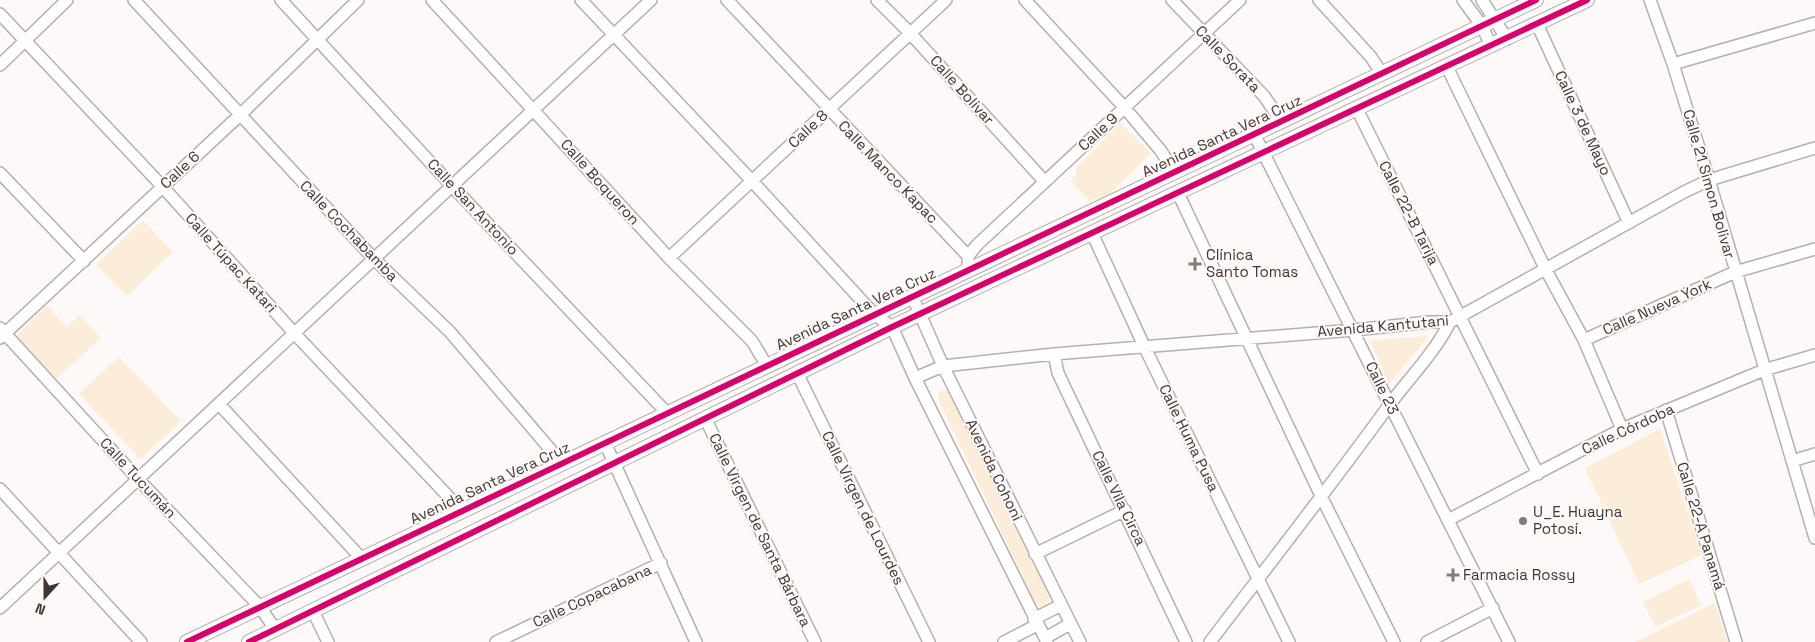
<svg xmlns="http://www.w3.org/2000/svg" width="1815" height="642" font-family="'Space Grotesk',sans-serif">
	<rect width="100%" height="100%" fill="#fdf9f8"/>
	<path fill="#fcedda" d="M1120 123 1151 153 1104 200 1102 198 1099 201 1095 198 1091 202 1070 181 1076 175V168Z
		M143 220 173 252 127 296 96 265Z
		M47 306 67 327 80 315 101 338 56 379 16 336Z
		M1429 336 1389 384 1370 340Z
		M119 357 181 421 141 459 79 394Z
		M945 389 951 393 1051 598 1044 608 1036 604 938 399V393Z
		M1660 429 1702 555 1639 584 1585 468Z
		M1689 579 1701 605 1655 627 1643 602Z
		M1715 603 1728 642H1635Z"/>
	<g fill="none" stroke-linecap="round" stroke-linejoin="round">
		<g stroke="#b6afae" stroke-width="14">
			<path id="minor" d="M134 0 374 259 450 332 562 463
				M281 0 452 186 667 413
				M432 0 669 258 752 341 767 366
				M581 0 752 181 874 314 892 327 915 378 1047 642
				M727 0 968 256
				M877 0 910 33 1045 182
				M1025 0 1124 107 1161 151 1174 172
				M1172 0 1264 96 1281 121
				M1319 0 1371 57 1382 74
				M1463 0 1482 26 1491 46
				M1482 0 1507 39
				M1650 0 1673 64 1709 180 1815 538
				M0 14 162 186 295 334 462 511
				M1537 24 1629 223
				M1673 64 1815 23
				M0 65 67 0
				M1447 67 1546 270 1584 340 1622 429
				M1357 109 1538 474
				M1254 134 1509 642
				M0 173 84 261
				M1178 193 1322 498 1394 642
				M1092 233 1145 348 1289 642
				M669 258 946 0
				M968 270V256L977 245 1240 0
				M912 296 943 366 1080 642
				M0 328 138 479 260 607 275 629
				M0 338 240 115 358 0
				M1584 340 1735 272 1815 249
				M1054 354 1058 373 1186 642
				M797 373 929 642
				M915 378 943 366 1054 354 1354 330 1429 322H1450L1684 192 1709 180 1815 148
				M219 404 362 559
				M1666 410 1736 642
				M705 418 815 642
				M605 443 696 642
				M1792 461 1815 454
				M0 489 141 642
				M1448 520 1622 429 1764 370 1815 355
				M1035 554 1125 510
				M0 608 651 0
				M313 611 328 642
				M1034 619 1061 605
				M1045 638 1070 624
				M496 642 661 563
				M1004 642 1037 625
				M1210 642C1269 564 1330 487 1387 408 1408 379 1434 354 1450 322
				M1427 642 1493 608"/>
		</g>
		<g stroke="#b6afae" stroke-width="16">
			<path id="major" d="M187 642 1536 0
				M249 642 892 327 1587 0"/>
		</g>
		<use href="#minor" stroke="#fffefe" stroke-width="11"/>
		<use href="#major" stroke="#fffefe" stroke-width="14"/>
		<g stroke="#fef8f7" stroke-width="9">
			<path id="cycleway" d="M187 642 1536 0
				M249 642 892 327 1587 0"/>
		</g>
		<use href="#cycleway" stroke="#d6006c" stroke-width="6"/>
	</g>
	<g fill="#827a79" stroke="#fef8f7" stroke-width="2">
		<path d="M1192.5 256.5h5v5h5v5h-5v5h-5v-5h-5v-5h5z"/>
		<circle cx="1523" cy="521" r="5"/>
		<path d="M1450.5 567.5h5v5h5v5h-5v5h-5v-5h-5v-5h5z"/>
	</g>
	<g text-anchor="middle" stroke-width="4" stroke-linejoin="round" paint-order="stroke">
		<g font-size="15" fill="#403634" stroke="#fef8f7">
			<text transform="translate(1228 59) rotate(46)" y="5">Calle Sorata</text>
			<text transform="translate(962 90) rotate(48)" y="5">Calle Bolívar</text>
			<text transform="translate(1583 123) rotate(65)" y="5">Calle 3 de Mayo</text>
			<text transform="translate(808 129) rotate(-43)" y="5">Calle 8</text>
			<text transform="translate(1098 132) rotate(-43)" y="5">Calle 9</text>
			<text transform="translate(1222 136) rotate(-25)" y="5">Avenida Santa Vera Cruz</text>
			<text transform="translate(180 170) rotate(-43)" y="5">Calle 6</text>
			<text transform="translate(888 172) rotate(46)" y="5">Calle Manco Kapac</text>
			<text transform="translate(600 182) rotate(48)" y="5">Calle Boqueron</text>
			<text transform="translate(1709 184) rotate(74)" y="5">Calle 21 Simon Bolivar</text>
			<text transform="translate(473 207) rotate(47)" y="5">Calle San Antonio</text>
			<text transform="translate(1409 213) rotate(63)" y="5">Calle 22-B Tarija</text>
			<text transform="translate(349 231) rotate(46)" y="5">Calle Cochabamba</text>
			<text transform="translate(231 263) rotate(48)" y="5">Calle Túpac Katari</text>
			<text transform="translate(1657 307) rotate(-24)" y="5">Calle Nueva York</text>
			<text transform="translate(856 309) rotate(-25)" y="5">Avenida Santa Vera Cruz</text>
			<text transform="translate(1383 326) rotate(-5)" y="5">Avenida Kantutani</text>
			<text transform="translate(1382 388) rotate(64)" y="5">Calle 23</text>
			<text transform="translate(1628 429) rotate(-25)" y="5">Calle Córdoba</text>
			<text transform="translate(1189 438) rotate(64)" y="5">Calle Huma Pusa</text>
			<text transform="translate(994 470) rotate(64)" y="5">Avenida Cohoni</text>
			<text transform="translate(138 478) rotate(47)" y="5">Calle Tucumán</text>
			<text transform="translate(490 483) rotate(-25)" y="5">Avenida Santa Vera Cruz</text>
			<text transform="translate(1119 498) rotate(64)" y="5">Calle Vila Circa</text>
			<text transform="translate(863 508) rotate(64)" y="5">Calle Virgen de Lourdes</text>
			<text transform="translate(1701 526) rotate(73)" y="5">Calle 22-A Panamá</text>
			<text transform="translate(760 530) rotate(64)" y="5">Calle Virgen de Santa Bárbara</text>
			<text transform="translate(592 596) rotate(-25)" y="5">Calle Copacabana</text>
		</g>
		<g font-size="15" fill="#403634" stroke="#fef8f7" text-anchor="start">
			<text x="1206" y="260">Clínica<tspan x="1206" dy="17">Santo Tomas</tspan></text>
			<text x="1533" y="517">U_E. Huayna<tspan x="1533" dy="17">Potosí.</tspan></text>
			<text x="1463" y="580">Farmacia Rossy</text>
		</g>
	</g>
	<g transform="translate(45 597) rotate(201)" stroke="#fef8f7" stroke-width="4" paint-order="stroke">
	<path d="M0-4L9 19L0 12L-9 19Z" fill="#403634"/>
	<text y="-8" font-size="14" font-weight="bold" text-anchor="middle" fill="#403634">N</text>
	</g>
</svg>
